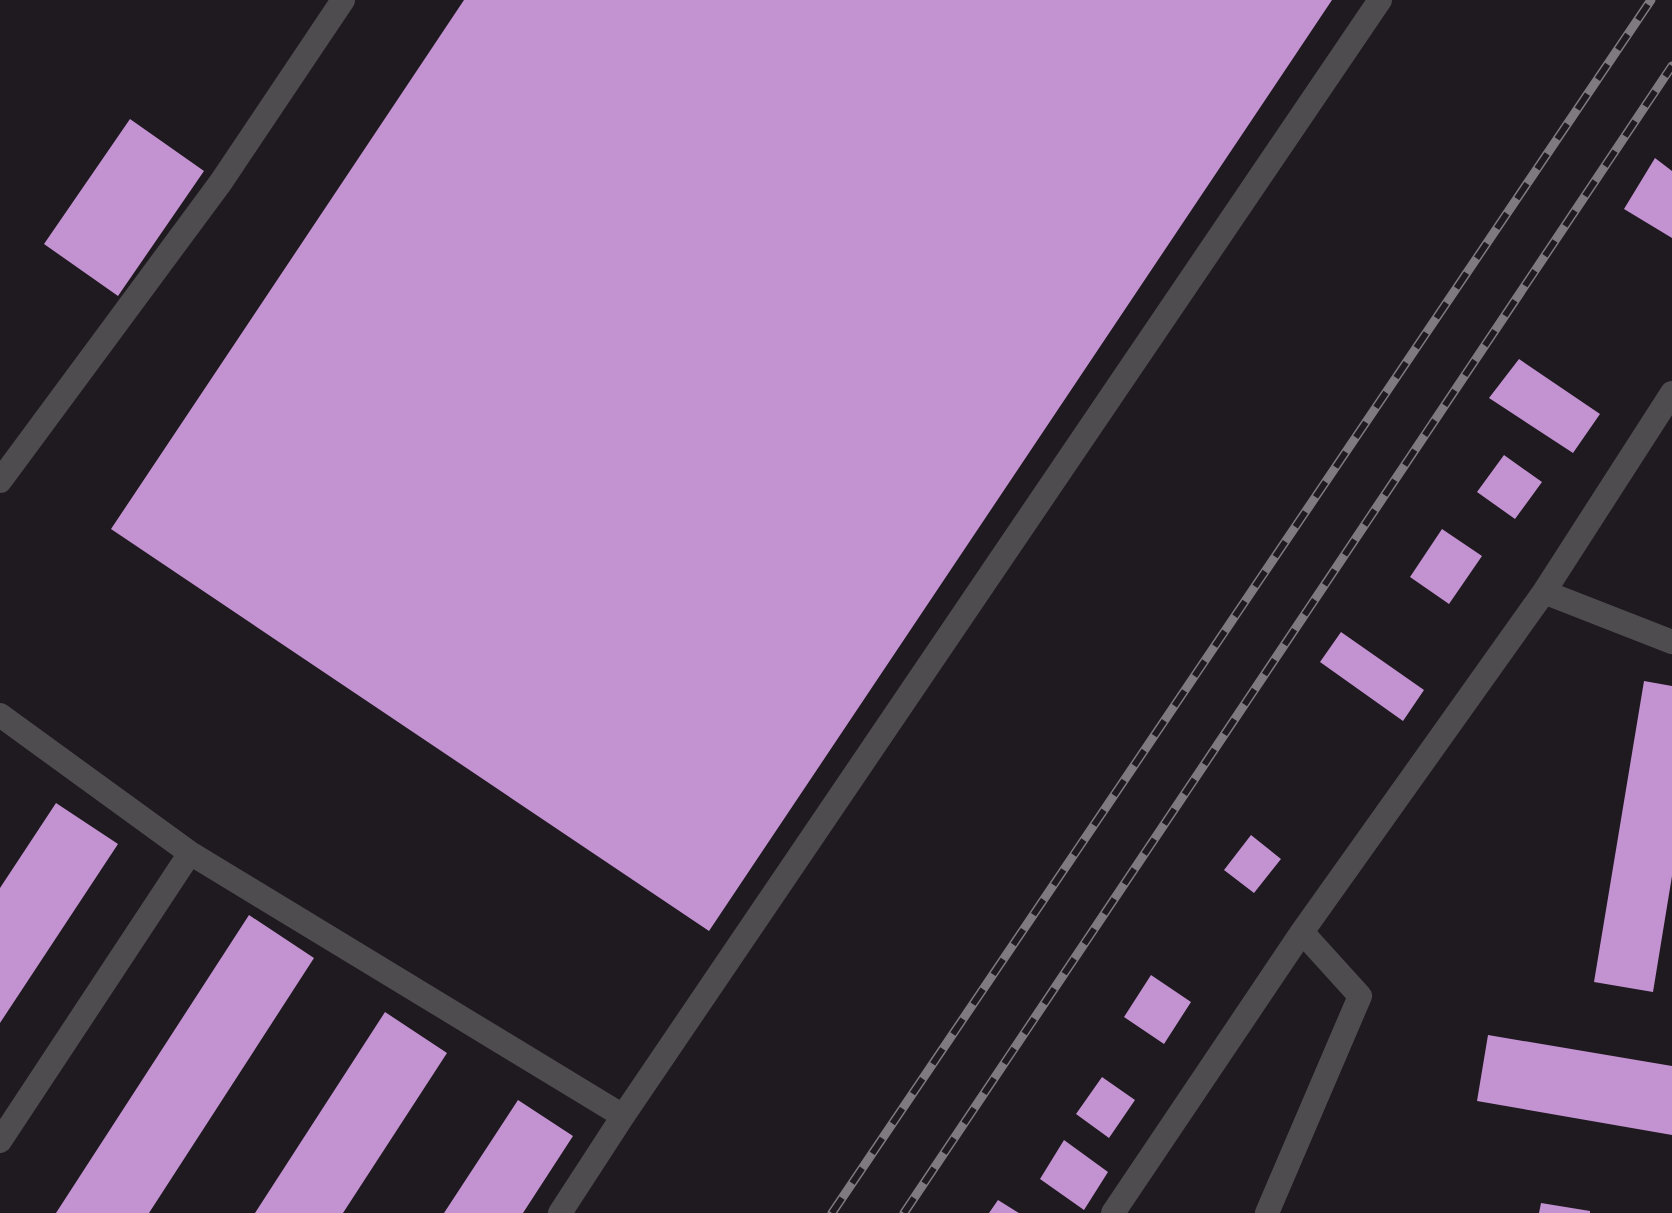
<svg xmlns="http://www.w3.org/2000/svg" width="1672" height="1213" font-family="'IBM Plex Serif',serif">
	<rect width="100%" height="100%" fill="#1f1920"/>
	<path fill="#c392d1" d="M464 0H1332L709 931 111 529Z
		M130 119 204 171 118 296 44 244Z
		M1655 158 1672 171V238L1624 209Z
		M1519 359 1600 414 1573 453 1489 398Z
		M1504 455 1542 482 1515 519 1477 492Z
		M1442 529 1482 556 1449 604 1410 577Z
		M1341 632 1424 690 1403 721 1320 662Z
		M1644 681 1672 686V876L1653 992 1594 982Z
		M56 803 118 844 0 1023V888Z
		M1251 835 1281 859 1254 893 1224 870Z
		M249 915 314 958 149 1213H56Z
		M1151 975 1191 1002 1164 1044 1124 1017Z
		M385 1012 447 1053 343 1213H255Z
		M1488 1035 1672 1066V1135L1477 1101Z
		M1102 1077 1135 1100 1109 1138 1076 1114Z
		M518 1100 573 1136 523 1213H444Z
		M1064 1140 1108 1172 1084 1210 1040 1179Z
		M998 1200 1019 1213H989Z
		M1541 1203 1590 1211V1213H1539Z"/>
	<g fill="none" stroke-linecap="round" stroke-linejoin="round">
		<path stroke="#4f4c50" stroke-width="24" d="M0 481 221 182 343 0
			M1544 592 1672 642
			M0 715 190 853 623 1116
			M0 1141 190 853
			M560 1213 623 1116 1380 0
			M1113 1213 1302 932 1544 592 1672 393
			M1267 1213 1360 996 1302 932"/>
		<g stroke="#7f7980" stroke-width="9">
			<path id="rail" d="M832 1213 1651 0
				M904 1213 1672 66"/>
		</g>
		<use href="#rail" stroke="#1f1920" stroke-width="6" stroke-dasharray="18" stroke-linecap="butt"/>
	</g>
</svg>
